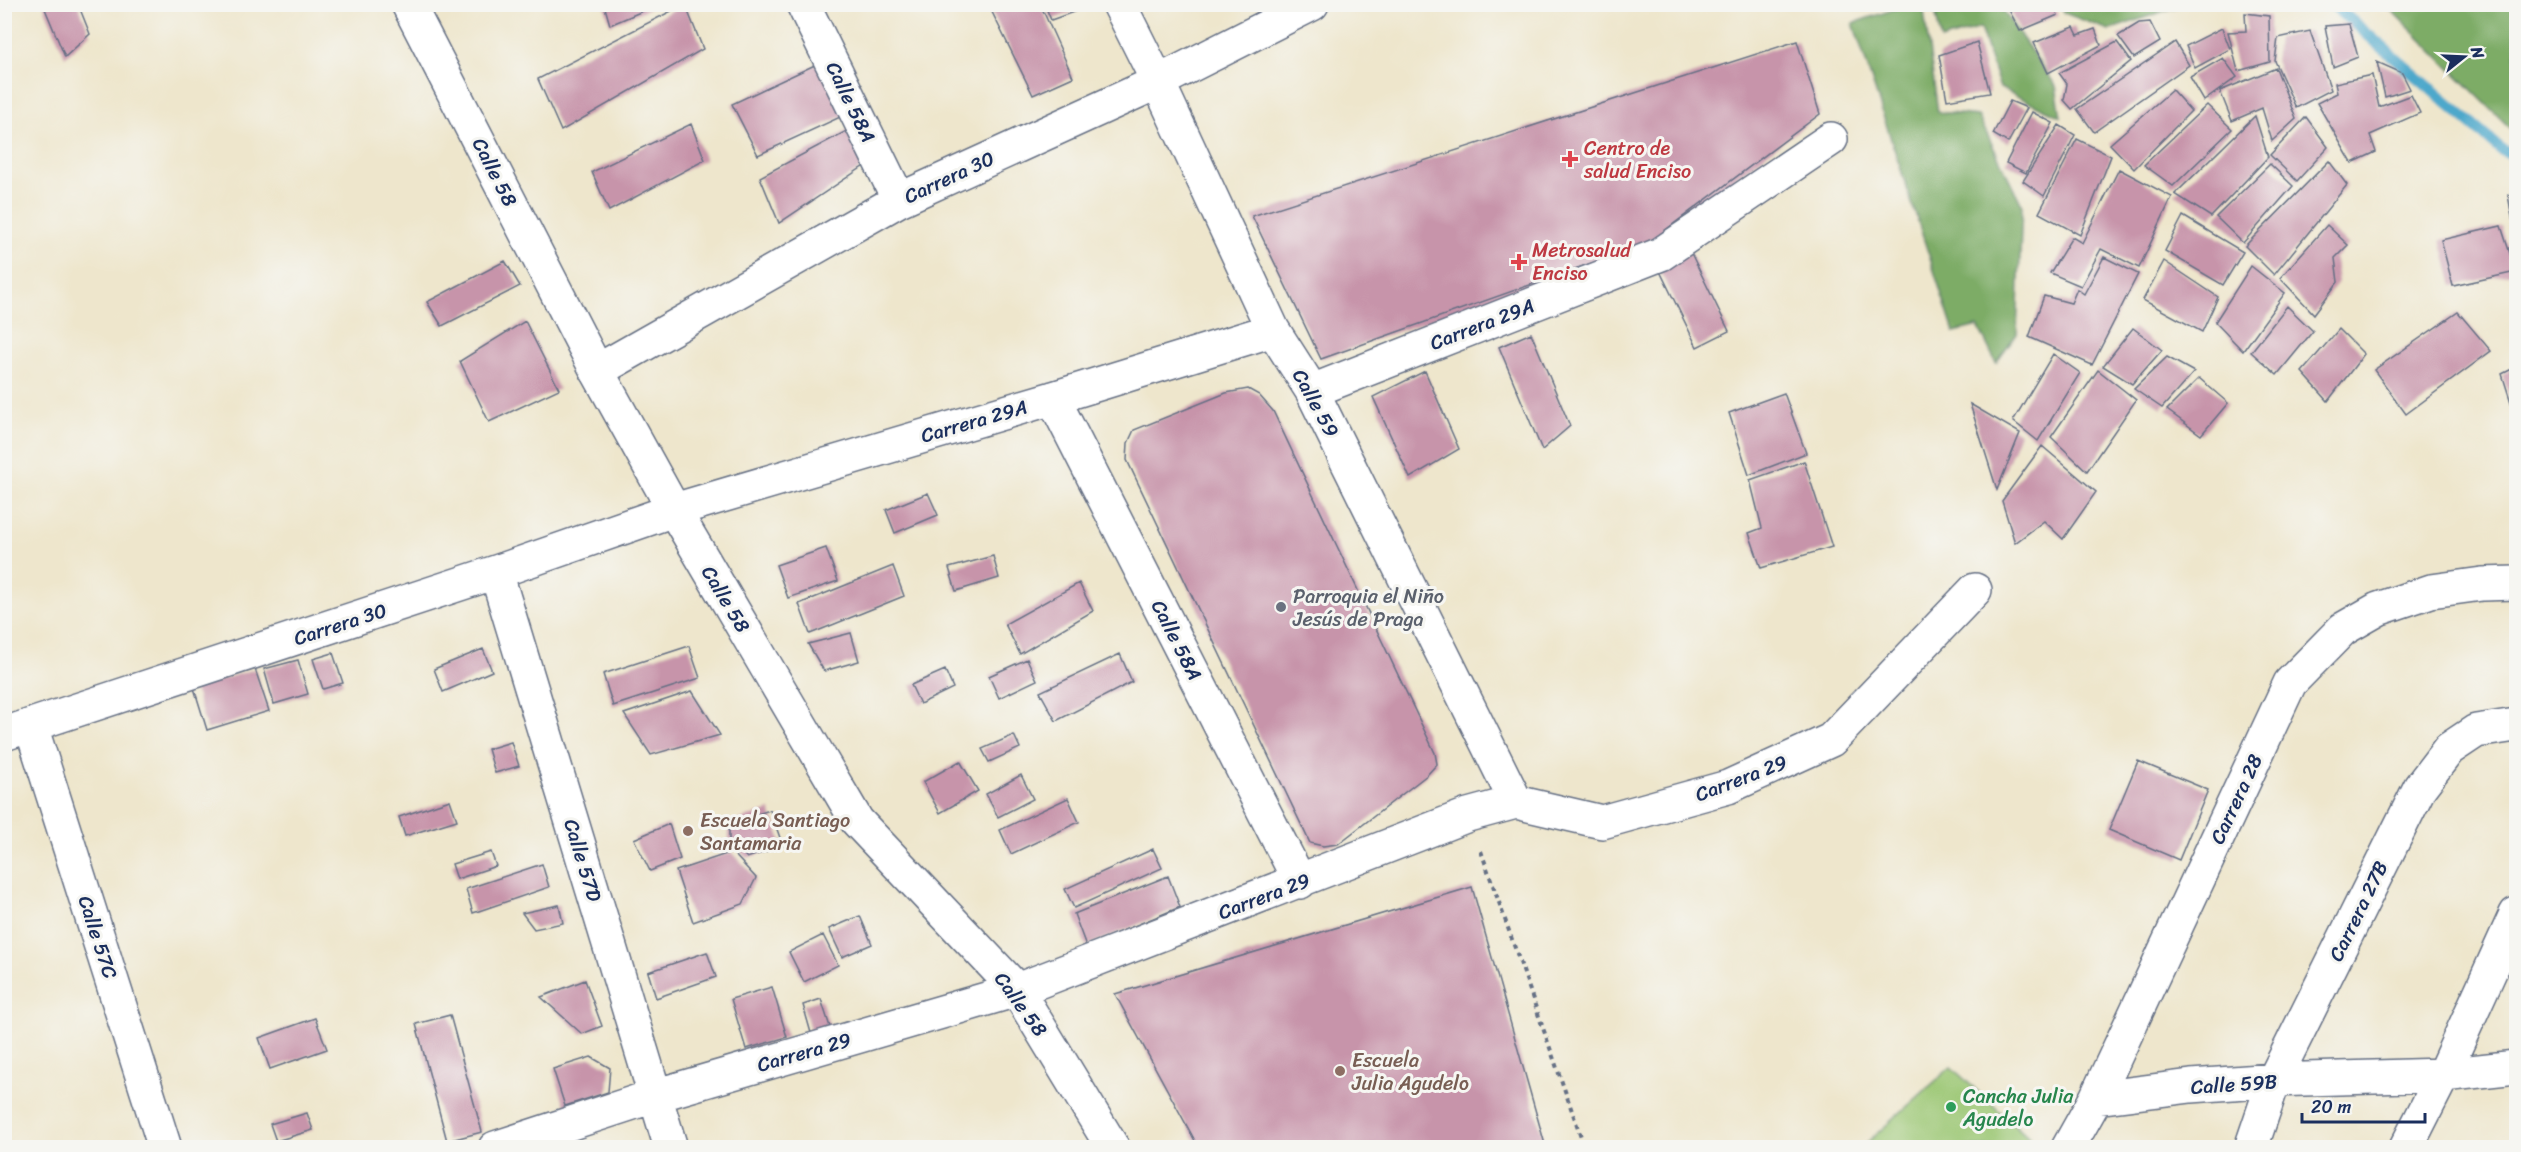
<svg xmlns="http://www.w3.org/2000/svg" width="2521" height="1152" font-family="Sriracha,sans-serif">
	<rect width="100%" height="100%" fill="#f6f6f2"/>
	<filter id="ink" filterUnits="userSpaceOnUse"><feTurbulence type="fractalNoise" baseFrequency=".0167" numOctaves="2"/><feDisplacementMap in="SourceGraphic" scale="12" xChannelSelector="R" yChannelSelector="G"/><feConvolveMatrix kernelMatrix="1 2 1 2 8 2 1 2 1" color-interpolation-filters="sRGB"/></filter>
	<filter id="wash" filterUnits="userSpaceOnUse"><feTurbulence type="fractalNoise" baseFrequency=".008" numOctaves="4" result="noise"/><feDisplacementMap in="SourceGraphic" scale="24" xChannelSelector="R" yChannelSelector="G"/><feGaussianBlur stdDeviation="1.35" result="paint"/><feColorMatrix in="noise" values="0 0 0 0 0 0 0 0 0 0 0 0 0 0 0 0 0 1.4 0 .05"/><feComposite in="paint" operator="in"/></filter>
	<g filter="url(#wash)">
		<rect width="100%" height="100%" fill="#eee6cc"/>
		<path fill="#9cc775" stroke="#5c7b6a" stroke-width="1.5" d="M1951 1067 2039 1147H1862Z"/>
		<path fill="#7dac66" stroke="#4c6e62" stroke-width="1.5" d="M1910 4 1923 5 1938 112 1978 116 2022 205 2017 334 1996 363 1978 326 1954 332 1853 23Z
			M1934 5H1999L2056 86 2061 117 2000 88 1980 28 1941 40Z
			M2061 5V4L2182 5 2109 30 2064 13Z
			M2386 5H2516V132L2512 130Z"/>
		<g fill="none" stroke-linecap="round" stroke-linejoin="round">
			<path stroke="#4da8cb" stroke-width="12" d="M2332 4 2502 150 2516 157"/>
		</g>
		<g id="blocks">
			<path fill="#c794aa" d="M43 4H78L90 34 65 57Z
				M604 4H659L610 25Z
				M685 4 703 49 561 131 538 79Z
				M988 4H1040L1073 77 1033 95Z
				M2011 4H2053L2058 15 2020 31 2007 6Z
				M1045 5H1093L1051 20Z
				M2245 13 2269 16 2270 62 2238 71 2228 32 2246 31Z
				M2150 22 2160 42 2134 58 2118 36 2139 23Z
				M2349 24 2358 57 2333 67 2325 26Z
				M2074 27 2078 35 2095 29 2101 45 2048 73 2034 43Z
				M2222 28 2230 49 2195 68 2186 46Z
				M2310 31 2331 90 2296 108 2275 61 2278 38Z
				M1797 41 1820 114 1648 243 1321 359 1252 216Z
				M1977 42 1990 93 1947 100 1939 55Z
				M2117 42 2131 61 2072 109 2064 100 2067 84 2059 73Z
				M2175 42 2189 65 2094 132 2077 109Z
				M2223 58 2237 77 2204 101 2190 77Z
				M2377 62 2402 73 2410 89 2385 97Z
				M819 63 849 113 758 155 732 104Z
				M2276 68 2296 119 2272 141 2262 108 2232 121 2220 91Z
				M2372 75 2379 107 2411 95 2420 113 2370 135 2376 152 2352 163 2317 103 2337 93 2335 83Z
				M2172 90 2191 111 2134 169 2110 144Z
				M2010 101 2027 108 2008 143 1993 134Z
				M2207 105 2232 129 2173 186 2144 165Z
				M2032 112 2053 123 2026 173 2006 163Z
				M2255 116 2268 157 2211 217 2175 194Z
				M2306 117 2328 147 2297 181 2270 155Z
				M691 124 705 160 609 211 592 172Z
				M2059 125 2075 135 2044 196 2023 181Z
				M854 127 873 160 779 223 760 177Z
				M2077 139 2111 156 2080 235 2039 213Z
				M2329 161 2347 185 2274 275 2245 246Z
				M2270 164 2293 186 2243 243 2216 217Z
				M2119 169 2172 197 2139 268 2101 249 2081 286 2050 273 2072 237 2082 243Z
				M2516 194V234H2515L2508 195Z
				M2183 216 2243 252 2223 285 2165 251Z
				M2327 225 2348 245 2335 258 2338 282 2314 314 2280 278Z
				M2501 226 2516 272 2453 286 2441 240Z
				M1689 249 1729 331 1697 347 1657 265Z
				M2104 257 2138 274 2092 365 2029 337 2044 296 2071 303 2077 289 2084 294Z
				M505 261 520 286 442 326 427 302Z
				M2164 261 2218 297 2202 332 2143 300Z
				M2251 266 2285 293 2243 351 2215 322Z
				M2287 306 2313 331 2277 375 2251 352Z
				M2458 312 2491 351 2406 414 2374 370Z
				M525 321 559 389 489 422 460 361Z
				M2133 328 2162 350 2132 384 2103 366Z
				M2339 329 2364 354 2328 401 2302 372Z
				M1531 333 1570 426 1542 450 1499 347Z
				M2053 354 2080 373 2038 441 2013 421Z
				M2167 357 2194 372 2162 408 2134 389Z
				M2516 367V418L2502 374Z
				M2098 370 2136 400 2087 471 2051 437Z
				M1425 371 1459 449 1410 478 1373 397Z
				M2199 378 2228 403 2201 435 2167 410Z
				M1248 389 1259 395 1273 411 1435 753 1437 764 1427 775 1338 844 1323 846 1310 843 1127 460 1128 443 1134 430 1226 393Z
				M1784 393 1806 453 1749 475 1729 413Z
				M1970 404 2020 433 1997 490Z
				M2042 446 2096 492 2063 539 2044 521 2015 543 2002 501Z
				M1804 461 1832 547 1761 568 1749 533 1762 528 1750 480Z
				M928 493 938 515 895 533 886 510Z
				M826 548 838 581 788 598 776 565Z
				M993 556 999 578 956 591 949 568Z
				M893 566 904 596 810 634 799 604Z
				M1079 583 1093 611 1020 654 1005 624Z
				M851 633 859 661 824 671 808 644Z
				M689 646 700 678 613 706 603 674Z
				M483 649 492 671 443 692 434 669Z
				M333 653 343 683 323 689 313 659Z
				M1120 654 1132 682 1056 721 1040 692Z
				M1027 659 1037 680 999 698 989 676Z
				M298 660 308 694 274 704 264 669Z
				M255 669 269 711 207 730 194 688Z
				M945 670 953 688 920 704 911 685Z
				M692 691 720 735 651 755 624 714Z
				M1014 735 1020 748 989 762 982 749Z
				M511 742 519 766 495 773 488 749Z
				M960 761 978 791 940 813 923 782Z
				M2138 761 2208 790 2179 860 2109 830Z
				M1021 775 1033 799 998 817 986 794Z
				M1068 798 1079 822 1011 854 1000 830Z
				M450 800 457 820 405 836 399 817Z
				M770 810 783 846 747 858 729 840V823Z
				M669 824 680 859 650 871 634 839Z
				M1153 849 1162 868 1074 908 1065 889Z
				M491 852 496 866 457 879 452 864Z
				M732 852 756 878 743 904 693 922 676 871Z
				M542 864 549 887 473 913 466 889Z
				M1168 876 1180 907 1086 946 1074 914Z
				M1472 887 1546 1148H1199L1115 994Z
				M559 905 563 923 534 929 522 913Z
				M860 916 872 944 842 957 829 929Z
				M823 935 838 965 804 982 789 952Z
				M707 952 716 977 656 998 648 972Z
				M585 980 602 1026 582 1034 541 997Z
				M772 987 787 1037 746 1049 731 999Z
				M821 999 830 1027 811 1033 803 1005Z
				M450 1015 482 1132 447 1141 416 1024Z
				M315 1018 327 1049 270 1069 259 1038Z
				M591 1057 610 1068 608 1092 565 1106 553 1069Z
				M307 1113 313 1130 276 1141 270 1124Z"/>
		</g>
	</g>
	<g filter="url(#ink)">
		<use href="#blocks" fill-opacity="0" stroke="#656f84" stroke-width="1.5"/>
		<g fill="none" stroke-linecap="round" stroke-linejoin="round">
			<g stroke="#656f84" stroke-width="36">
				<path id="street" d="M803 4 899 200
					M1119 4 1158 82 1273 330 1312 391 1516 802
					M597 371 899 200 1158 82 1312 4
					M1312 391 1661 254 1831 139
					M1053 398 1300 882
					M496 572 671 1148
					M31 726 165 1148
					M4 734 496 572 674 510 1053 398 1273 330
					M2096 1098 2191 1086 2274 1080 2443 1075 2516 1067
					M495 1148 654 1096 1017 990 1468 815 1516 802 1602 822 1728 787 1831 740 1975 590
					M2068 1148 2096 1098 2290 683 2343 629 2378 609 2431 591 2482 584 2516 583
					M2251 1148 2274 1080 2420 787 2449 749 2476 731 2516 725
					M2406 1148 2443 1075 2516 914"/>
			</g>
			<g stroke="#656f84" stroke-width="36">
				<path id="secondary" d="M408 4 597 371 674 510 857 821 1017 990 1113 1148"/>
			</g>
			<path stroke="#656f84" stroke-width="4" stroke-dasharray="4.5 4.5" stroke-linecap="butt" d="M1481 851 1585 1148"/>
			<use href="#street" stroke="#fff" stroke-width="33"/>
			<use href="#secondary" stroke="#fff" stroke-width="33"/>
		</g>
	</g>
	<g fill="#e0444e" stroke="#f6f6f2" stroke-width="2">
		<path d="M1567 150h6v6h6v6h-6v6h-6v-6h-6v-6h6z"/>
		<path d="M1516 253h6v6h6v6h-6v6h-6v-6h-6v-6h6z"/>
	</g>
	<circle fill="#6b7280" stroke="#f6f6f2" stroke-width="2" cx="1281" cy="607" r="6"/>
	<g fill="#8d6e63" stroke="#f6f6f2" stroke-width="2">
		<circle cx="688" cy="831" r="6"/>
		<circle cx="1340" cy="1071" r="6"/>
	</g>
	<circle fill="#2e9e5b" stroke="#f6f6f2" stroke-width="2" cx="1951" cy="1107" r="6"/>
	<g text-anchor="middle" stroke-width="6" stroke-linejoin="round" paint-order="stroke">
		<g font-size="20" fill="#1b2f5e" stroke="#f6f6f2">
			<text transform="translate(851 102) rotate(64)" y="7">Calle 58A</text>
			<text transform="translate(495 172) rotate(63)" y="7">Calle 58</text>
			<text transform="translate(949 177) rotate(-25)" y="7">Carrera 30</text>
			<text transform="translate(1482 324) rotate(-21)" y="7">Carrera 29A</text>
			<text transform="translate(1316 403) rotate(61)" y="7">Calle 59</text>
			<text transform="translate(974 421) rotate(-16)" y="7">Carrera 29A</text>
			<text transform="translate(726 599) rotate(59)" y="7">Calle 58</text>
			<text transform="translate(340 624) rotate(-18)" y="7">Carrera 30</text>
			<text transform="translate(1177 640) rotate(63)" y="7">Calle 58A</text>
			<text transform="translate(1741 778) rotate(-21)" y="7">Carrera 29</text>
			<text transform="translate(2236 799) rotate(-65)" y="7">Carrera 28</text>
			<text transform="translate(583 860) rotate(73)" y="7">Calle 57D</text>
			<text transform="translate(1264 896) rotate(-21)" y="7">Carrera 29</text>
			<text transform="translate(2358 911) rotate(-64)" y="7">Carrera 27B</text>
			<text transform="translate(98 937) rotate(72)" y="7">Calle 57C</text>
			<text transform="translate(1021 1004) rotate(54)" y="7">Calle 58</text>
			<text transform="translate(804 1052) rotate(-16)" y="7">Carrera 29</text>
			<text transform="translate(2234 1084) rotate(-4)" y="7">Calle 59B</text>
		</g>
		<g font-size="20" fill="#be3a42" stroke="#f6f6f2" text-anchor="start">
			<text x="1584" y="155">Centro de<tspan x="1584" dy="23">salud Enciso</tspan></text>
			<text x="1532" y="257">Metrosalud<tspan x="1532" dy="23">Enciso</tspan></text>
		</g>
		<g font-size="20" fill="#5b616d" stroke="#f6f6f2" text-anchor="start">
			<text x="1293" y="603">Parroquia el Niño<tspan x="1293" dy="23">Jesús de Praga</tspan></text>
		</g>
		<g font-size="20" fill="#785e54" stroke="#f6f6f2" text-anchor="start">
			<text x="700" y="827">Escuela Santiago<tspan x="700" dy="23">Santamaria</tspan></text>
			<text x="1352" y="1067">Escuela<tspan x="1352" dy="23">Julia Agudelo</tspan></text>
		</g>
		<g font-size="20" fill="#27864d" stroke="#f6f6f2" text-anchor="start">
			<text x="1963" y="1103">Cancha Julia<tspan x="1963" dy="23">Agudelo</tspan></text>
		</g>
	</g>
	<rect width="2521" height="1152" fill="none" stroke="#f6f6f2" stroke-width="24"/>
	<g transform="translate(2464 57) rotate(72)" stroke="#f6f6f2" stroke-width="4.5" paint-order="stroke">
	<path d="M0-4.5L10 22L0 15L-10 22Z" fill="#1b2f5e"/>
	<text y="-9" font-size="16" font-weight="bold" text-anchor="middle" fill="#1b2f5e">N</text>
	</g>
	<path d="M2302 1113v9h123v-9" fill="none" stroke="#1b2f5e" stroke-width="3"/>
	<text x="2311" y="1113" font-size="18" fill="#1b2f5e" stroke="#f6f6f2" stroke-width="4.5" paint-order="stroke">20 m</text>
</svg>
